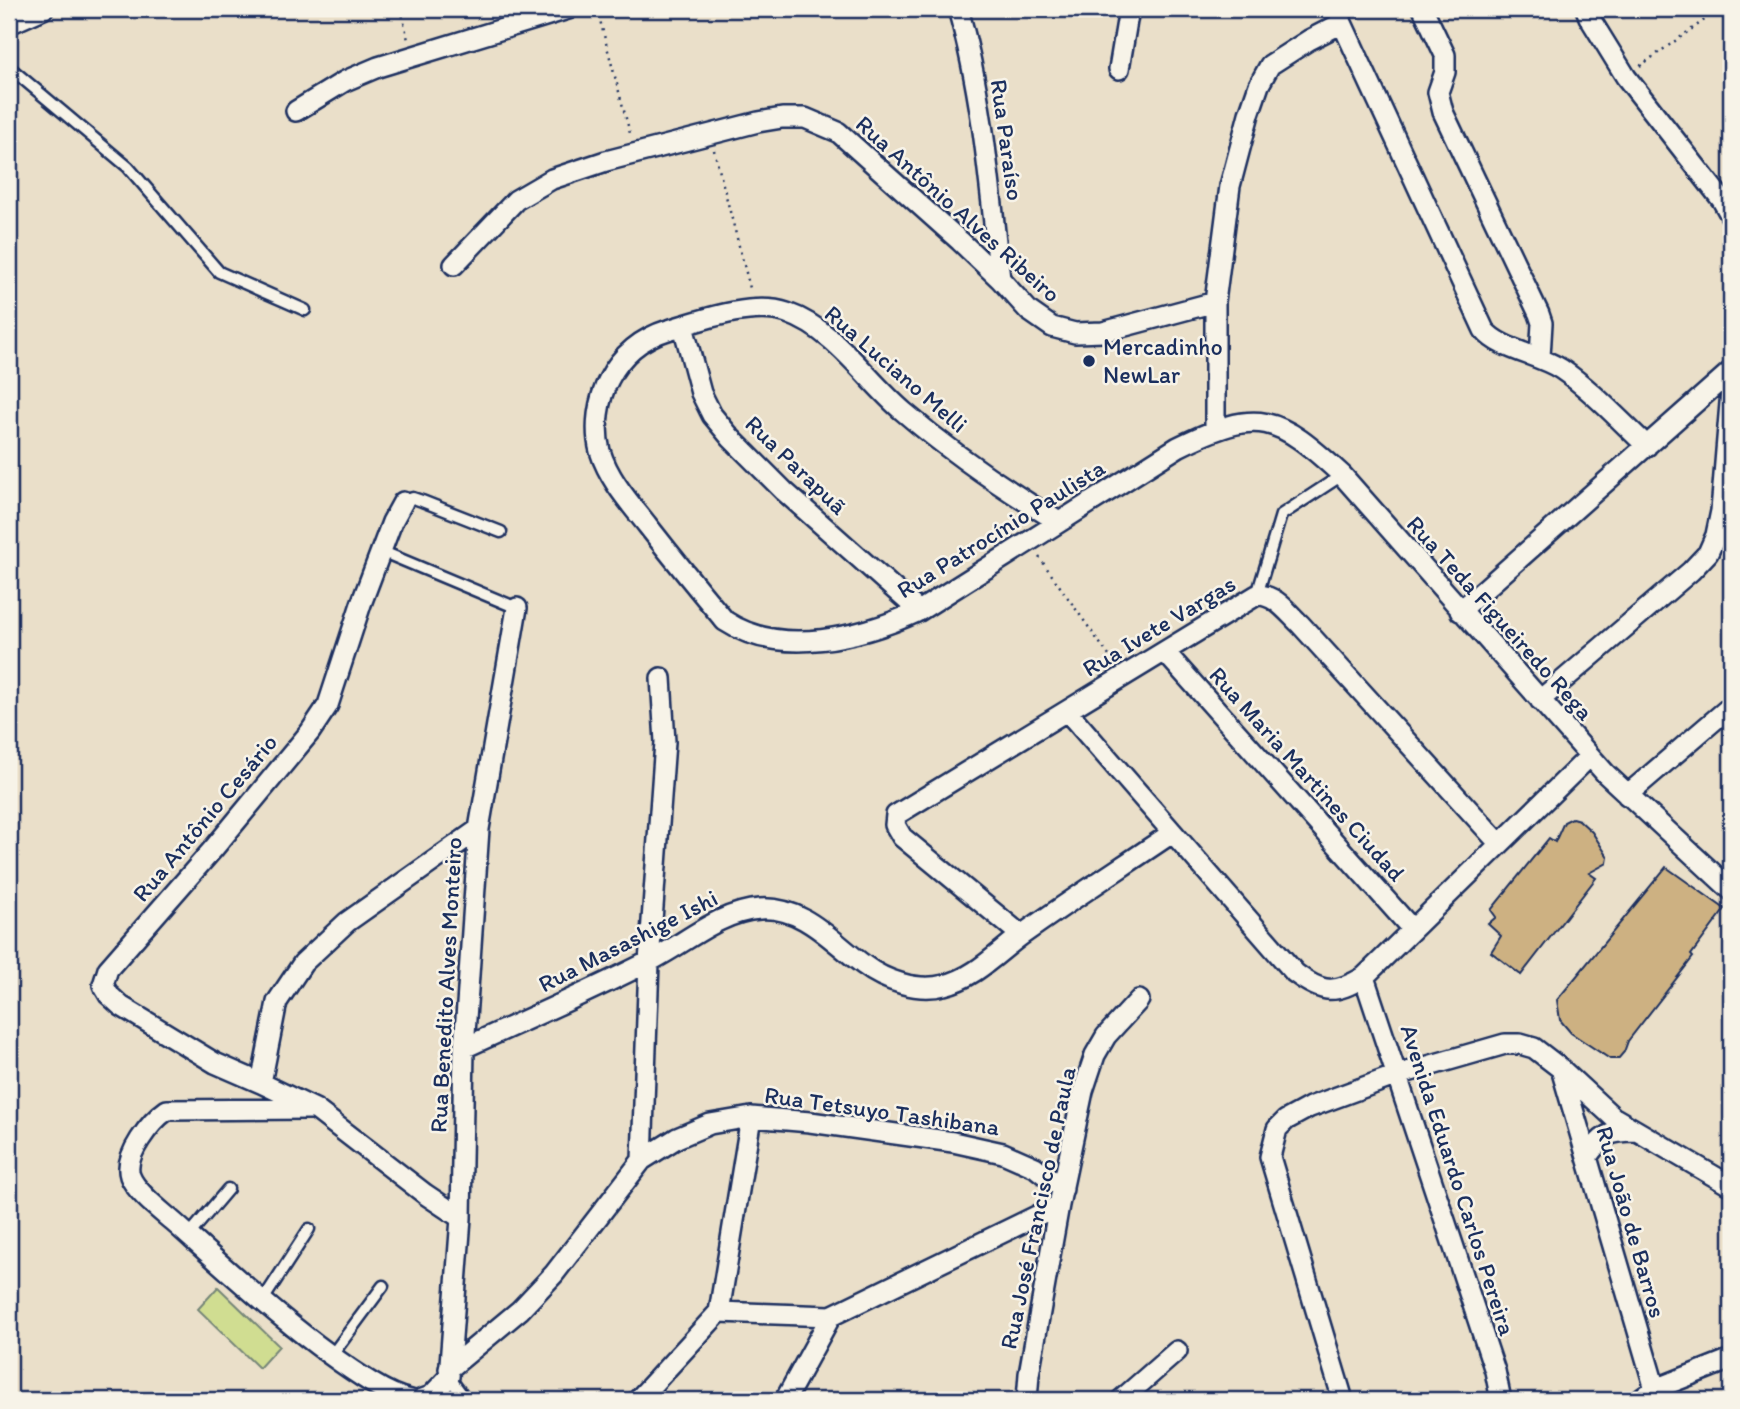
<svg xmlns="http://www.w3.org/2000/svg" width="1740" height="1409" font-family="Itim,sans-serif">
	<rect width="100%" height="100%" fill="#eadfc9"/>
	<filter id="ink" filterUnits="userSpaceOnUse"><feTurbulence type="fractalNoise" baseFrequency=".0143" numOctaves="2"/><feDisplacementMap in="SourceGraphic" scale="14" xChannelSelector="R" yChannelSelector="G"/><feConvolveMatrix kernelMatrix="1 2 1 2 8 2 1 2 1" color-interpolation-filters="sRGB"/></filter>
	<g filter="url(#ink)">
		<path fill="#d0dd91" stroke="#768678" stroke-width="2" d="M218 1287 279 1346 259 1368 198 1309Z"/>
		<path fill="#cdb182" stroke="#1b2f5e" stroke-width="2" d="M1572 818 1579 820 1592 832 1608 857 1607 863 1589 873 1596 878 1521 975 1491 952 1501 936 1488 924 1496 917 1491 910 1549 838 1555 842 1564 822Z
			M1666 867 1725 909 1691 955 1693 957 1628 1041 1624 1052 1618 1059H1610L1571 1033 1560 1020 1557 1000Z"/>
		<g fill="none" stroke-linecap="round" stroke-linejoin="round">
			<g stroke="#1b2f5e" stroke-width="15">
				<path id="lane" d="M9 67 128 167 219 272 305 310
					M403 502 413 498 422 501 501 532
					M381 551 517 608
					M1257 595 1281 515 1342 475
					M189 1235 228 1189
					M263 1300 309 1229
					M332 1355 383 1286
					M449 1377 466 1400"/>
			</g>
			<g stroke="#1b2f5e" stroke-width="24">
				<path id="street" d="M958 9C983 96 990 189 1000 279
					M1339 9 1342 23 1484 330C1500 350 1538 354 1561 369 1592 390 1619 420 1647 446
					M1423 9 1445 55V72L1438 92 1443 112 1539 314 1542 323 1540 357
					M1586 9 1589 17 1626 77 1722 200 1731 216
					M9 24 43 9
					M1119 69 1129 9
					M296 111 345 81 378 67 568 9
					M454 265 516 200 552 179 606 161 758 122 782 118H805L838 132 960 241 1000 279 1029 311 1052 327 1075 333 1103 332 1215 302
					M683 326 701 393 712 415 731 438 784 491 919 611
					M1215 429V302L1230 186 1249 114 1259 85 1270 65 1309 40 1342 23
					M1059 522C1004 489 953 454 904 412 866 380 836 330 787 313 754 301 701 320 668 330 642 338 621 355 609 379 598 399 594 428 600 451 609 480 630 503 648 526 673 558 699 590 725 621 781 658 862 637 919 611L1178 447C1259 407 1277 415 1342 475L1606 774 1731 890
					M1460 611 1731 371
					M1165 652 1412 929
					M1540 700 1691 571 1708 553 1716 535 1721 511 1731 391
					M1067 711 1295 973C1323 994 1335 994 1364 977L1590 756
					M1627 795 1731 706
					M1021 935 902 837 895 825 896 815 1257 595C1275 594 1288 613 1300 624L1499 843
					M1364 977 1495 1371 1501 1400
					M464 1048C525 1020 587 993 646 963 684 945 717 912 760 909 804 906 832 942 864 965 885 981 918 992 944 985 975 978 998 952 1023 934 1072 899 1122 867 1172 833
					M1562 1072 1655 1389
					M261 1083 215 1063 121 1006 109 995 103 985 108 969 214 848 310 732 328 705 361 604 392 522 403 502
					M310 1109 167 1110C151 1121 123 1156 130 1176 136 1193 165 1214 178 1226 237 1279 305 1342 372 1383 385 1391 396 1397 411 1400
					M1587 1157C1603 1135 1608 1131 1636 1131
					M642 1160 649 962 665 742 661 678
					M461 1218 425 1194 315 1109 261 1083 277 1002 303 963 347 922 479 829
					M719 1312 751 1117
					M449 1369 520 1310 554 1274 642 1160 677 1138 710 1124 751 1117 810 1122 953 1142 1003 1153 1035 1167 1063 1189
					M420 1400 431 1396 449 1377 461 1218 464 1048 479 829 517 608
					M638 1400 719 1312 831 1316
					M785 1400 831 1316 1059 1205
					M1027 1400 1029 1374 1059 1205 1083 1091 1095 1055 1106 1036 1139 1000
					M1121 1400 1177 1351
					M1343 1400 1270 1157 1277 1129 1286 1120 1310 1107 1397 1075 1505 1044H1520L1534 1048 1560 1068 1613 1117 1731 1186
					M1640 1400 1655 1389 1731 1359"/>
			</g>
			<path stroke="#1b2f5e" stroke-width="2.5" stroke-dasharray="2 5" stroke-linecap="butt" d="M401 9 408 40
				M597 9 631 137
				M1640 66 1720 9
				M714 150 751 292
				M1039 557 1114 663"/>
			<use href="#lane" stroke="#f7f3e8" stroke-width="10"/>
			<use href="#street" stroke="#f7f3e8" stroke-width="19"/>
		</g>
	</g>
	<circle fill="#1b2f5e" stroke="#f7f3e8" stroke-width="2.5" cx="1089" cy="361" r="7"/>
	<g text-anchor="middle" stroke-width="5" stroke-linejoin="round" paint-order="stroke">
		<g font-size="24" fill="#1b2f5e" stroke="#f7f3e8">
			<text transform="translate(1007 140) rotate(82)" y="8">Rua Paraíso</text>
			<text transform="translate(958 209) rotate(42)" y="8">Rua Antônio Alves Ribeiro</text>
			<text transform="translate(896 369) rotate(41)" y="8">Rua Luciano Melli</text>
			<text transform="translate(796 465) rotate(44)" y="8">Rua Parapuã</text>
			<text transform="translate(1001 529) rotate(-32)" y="8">Rua Patrocínio Paulista</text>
			<text transform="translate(1500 618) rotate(48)" y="8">Rua Teda Figueiredo Rega</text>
			<text transform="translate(1159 626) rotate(-31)" y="8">Rua Ivete Vargas</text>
			<text transform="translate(1307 774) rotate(48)" y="8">Rua Maria Martines Ciudad</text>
			<text transform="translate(205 818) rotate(-50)" y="8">Rua Antônio Cesário</text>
			<text transform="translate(628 941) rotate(-27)" y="8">Rua Masashige Ishi</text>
			<text transform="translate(446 985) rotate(-87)" y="8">Rua Benedito Alves Monteiro</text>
			<text transform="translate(882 1111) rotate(8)" y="8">Rua Tetsuyo Tashibana</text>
			<text transform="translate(1458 1180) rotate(72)" y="8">Avenida Eduardo Carlos Pereira</text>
			<text transform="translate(1038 1208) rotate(-78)" y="8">Rua José Francisco de Paula</text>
			<text transform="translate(1631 1222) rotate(74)" y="8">Rua João de Barros</text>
		</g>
		<g font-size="24" fill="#1b2f5e" stroke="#f7f3e8" text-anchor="start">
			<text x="1103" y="355">Mercadinho<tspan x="1103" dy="28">NewLar</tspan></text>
		</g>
	</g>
	<rect width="1740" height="1409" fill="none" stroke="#f7f3e8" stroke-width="35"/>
	<rect x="18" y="18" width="1705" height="1374" fill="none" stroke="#1b2f5e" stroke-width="2.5" filter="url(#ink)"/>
</svg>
